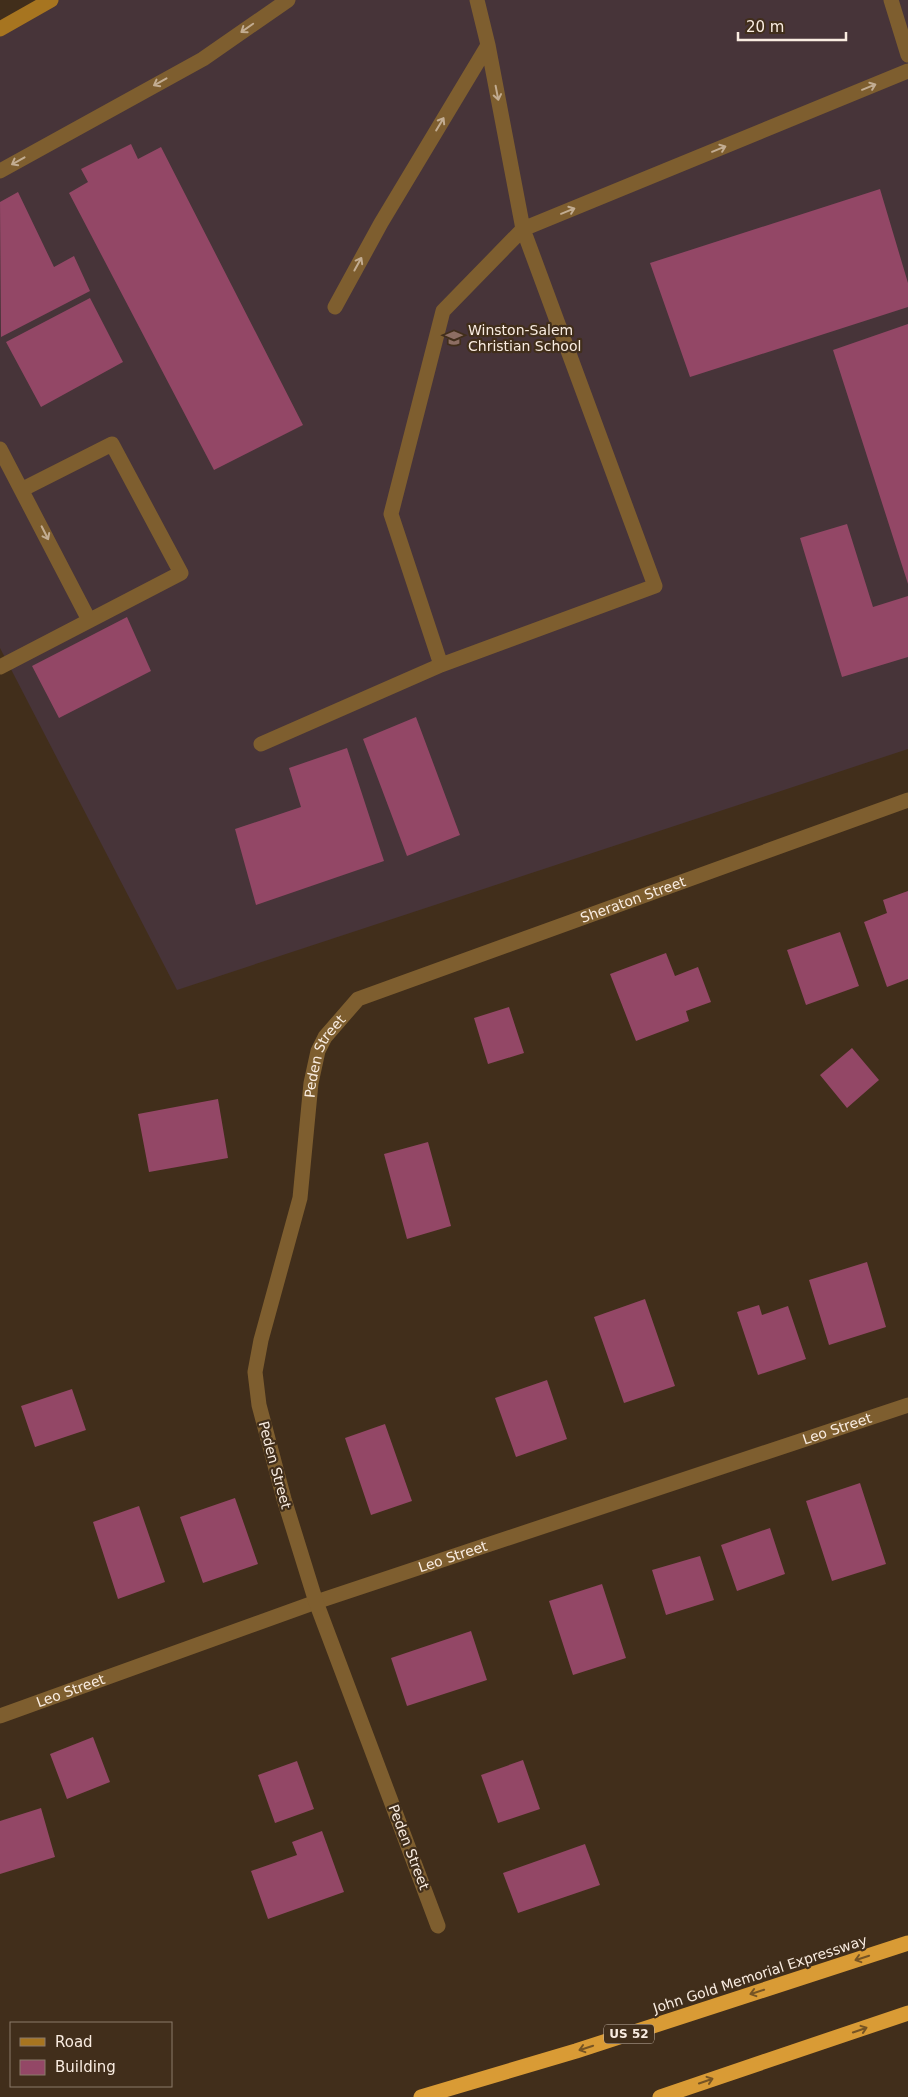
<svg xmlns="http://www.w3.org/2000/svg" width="908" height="2097" font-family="'DejaVu Sans',sans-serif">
	<rect width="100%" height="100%" fill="#412e1b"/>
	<path fill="#473439" d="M51 0H908V749L177 990 0 648V29Z"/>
	<path fill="#934766" d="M131 144 138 159 161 147 303 425 214 470 69 193 88 182 81 169Z
		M880 189 908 283V307L690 377 650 263Z
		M18 192 54 267 74 256 90 291 1 337 0 202Z
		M90 298 123 362 41 407 6 342Z
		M908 324V584L833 350Z
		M847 524 873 607 908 596V657L842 677 800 538Z
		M127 617 151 671 59 718 32 666Z
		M416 717 460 835 407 856 363 739Z
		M347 748 384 861 256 905 235 829 301 807 289 768Z
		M908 891V979L887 987 864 922 887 913 883 900Z
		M840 932 859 986 806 1005 787 950Z
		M666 953 675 976 698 967 711 1002 686 1011 689 1021 636 1041 610 974Z
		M509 1007 524 1053 488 1064 474 1018Z
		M852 1048 879 1080 847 1108 820 1075Z
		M218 1099 228 1158 149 1172 138 1114Z
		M428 1142 451 1226 407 1239 384 1154Z
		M867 1262 886 1327 829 1345 809 1280Z
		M645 1299 675 1386 624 1403 594 1317Z
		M759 1305 762 1315 788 1306 806 1359 758 1375 737 1312Z
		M547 1380 567 1439 516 1457 495 1398Z
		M72 1389 86 1430 35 1447 21 1406Z
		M385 1424 412 1501 371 1515 345 1438Z
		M860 1483 886 1564 832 1581 806 1501Z
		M235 1498 258 1564 203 1583 180 1517Z
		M139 1506 165 1582 118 1599 93 1522Z
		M770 1528 785 1574 737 1591 721 1545Z
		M700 1556 714 1600 666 1615 652 1570Z
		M602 1584 626 1658 573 1675 549 1601Z
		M471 1631 487 1680 407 1706 391 1658Z
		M93 1737 110 1782 67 1799 50 1754Z
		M523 1760 540 1809 498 1823 481 1775Z
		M297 1761 314 1809 275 1823 258 1775Z
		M41 1808 55 1857 0 1874V1821Z
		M322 1831 344 1892 268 1919 251 1871 297 1855 292 1842Z
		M585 1844 600 1885 518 1913 503 1873Z"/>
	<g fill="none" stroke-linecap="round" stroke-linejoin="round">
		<path stroke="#7e5e2f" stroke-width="15" d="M477 0 488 45 523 229 908 71
			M0 171 203 59 288 0
			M523 229 655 586 441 665 391 514 443 311Z
			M335 307 381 223 488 45
			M0 449 89 620
			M0 667 181 573 112 444 23 489
			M261 744 441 665"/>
		<g stroke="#7e5e2f" stroke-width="15">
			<path d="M891 0 908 55"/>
			<path id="s1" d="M0 1716 316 1602 908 1405"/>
			<path id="s2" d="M438 1926 316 1602 284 1499 259 1405 255 1372 261 1340 300 1198 311 1083 318 1051 325 1037 358 999 908 800"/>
		</g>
		<path stroke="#a77520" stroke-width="15" d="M0 29 51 0"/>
		<path stroke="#d99b35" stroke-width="15" d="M421 2097 576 2051 908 1943
			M660 2097 908 2013"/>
	</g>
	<defs><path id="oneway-shaft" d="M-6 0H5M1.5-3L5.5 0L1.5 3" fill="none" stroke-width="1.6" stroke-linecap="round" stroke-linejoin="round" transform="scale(1.25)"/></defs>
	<g stroke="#c2ac91">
		<use href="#oneway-shaft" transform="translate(247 28) rotate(145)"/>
		<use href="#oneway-shaft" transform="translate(160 82) rotate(151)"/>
		<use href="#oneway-shaft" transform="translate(869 87) rotate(-22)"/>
		<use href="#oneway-shaft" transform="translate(497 93) rotate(79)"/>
		<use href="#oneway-shaft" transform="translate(440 124) rotate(-59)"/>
		<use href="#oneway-shaft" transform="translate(719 149) rotate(-22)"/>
		<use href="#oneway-shaft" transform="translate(18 161) rotate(151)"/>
		<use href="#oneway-shaft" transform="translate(568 211) rotate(-22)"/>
		<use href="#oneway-shaft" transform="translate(358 264) rotate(-61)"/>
		<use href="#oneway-shaft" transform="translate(45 533) rotate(63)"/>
	</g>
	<g stroke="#765424">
		<use href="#oneway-shaft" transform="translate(862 1958) rotate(162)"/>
		<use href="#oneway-shaft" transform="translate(757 1992) rotate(162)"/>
		<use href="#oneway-shaft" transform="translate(860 2030) rotate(-19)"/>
		<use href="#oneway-shaft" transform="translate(586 2048) rotate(162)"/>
		<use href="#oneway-shaft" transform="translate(706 2081) rotate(-19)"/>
	</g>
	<defs>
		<g id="school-bare" transform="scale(1.35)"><path d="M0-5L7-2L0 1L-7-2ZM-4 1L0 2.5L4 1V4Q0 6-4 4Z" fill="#8d6e63" stroke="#412e1b" stroke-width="2.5" paint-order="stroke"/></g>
	</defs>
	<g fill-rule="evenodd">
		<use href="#school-bare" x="454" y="338"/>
	</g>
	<g text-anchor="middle" stroke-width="4.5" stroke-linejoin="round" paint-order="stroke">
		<rect fill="#412e1b" stroke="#c2b3a6" stroke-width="1" x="604" y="2024.5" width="50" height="19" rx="4"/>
		<g font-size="12" font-weight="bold" fill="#f9ece1">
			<text x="629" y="2038">US 52</text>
		</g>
		<g font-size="14" fill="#f9ece1" stroke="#412e1b" text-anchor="start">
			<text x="468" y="335">Winston-Salem<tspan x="468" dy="16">Christian School</tspan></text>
		</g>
		<g font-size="14" fill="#f9ece1" stroke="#412e1b">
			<text dy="5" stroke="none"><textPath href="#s2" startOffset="1271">Sheraton Street</textPath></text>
			<text dy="5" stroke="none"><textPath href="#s2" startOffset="910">Peden Street</textPath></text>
			<text dy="5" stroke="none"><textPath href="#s1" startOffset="885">Leo Street</textPath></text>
			<text transform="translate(275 1465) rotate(75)" y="5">Peden Street</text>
			<text dy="5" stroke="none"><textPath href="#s1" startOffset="480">Leo Street</textPath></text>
			<text dy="5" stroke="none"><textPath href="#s1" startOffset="75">Leo Street</textPath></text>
			<text transform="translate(409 1847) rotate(69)" y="5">Peden Street</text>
			<text transform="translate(760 1974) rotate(-18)" y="5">John Gold Memorial Expressway</text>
		</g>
	</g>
	<rect x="10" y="2022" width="162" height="65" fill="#412e1b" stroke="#8b7a6a"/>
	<rect x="20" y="2038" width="25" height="8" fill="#a77520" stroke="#8b7a6a"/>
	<text x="55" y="2047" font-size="15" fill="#f9ece1">Road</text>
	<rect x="20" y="2060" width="25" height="15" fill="#934766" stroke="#8b7a6a"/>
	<text x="55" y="2072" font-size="15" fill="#f9ece1">Building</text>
	<path d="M738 32v8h108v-8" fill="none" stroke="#f9ece1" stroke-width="2.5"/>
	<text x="746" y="32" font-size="15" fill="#f9ece1" stroke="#412e1b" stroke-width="4" paint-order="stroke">20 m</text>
</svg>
